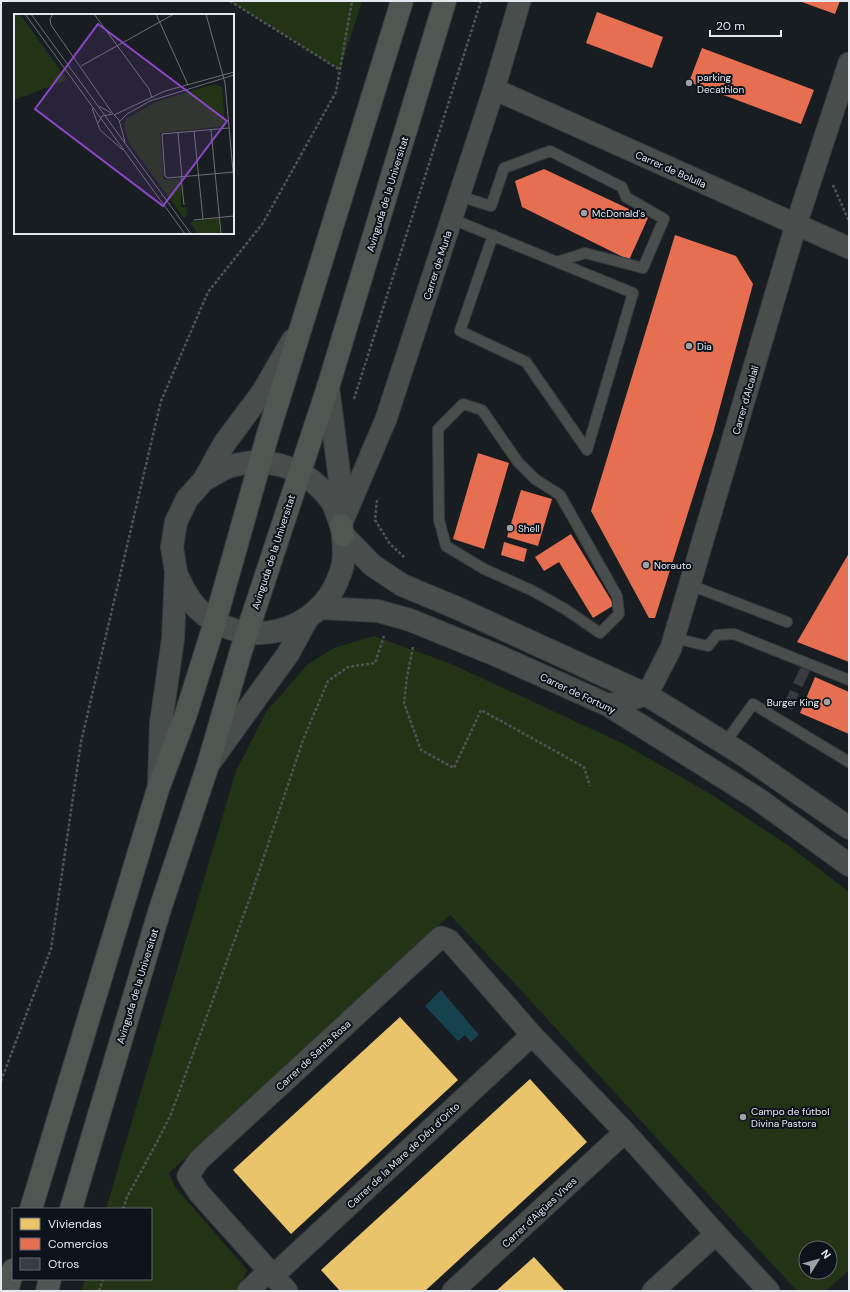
<svg xmlns="http://www.w3.org/2000/svg" width="850" height="1292" font-family="'DM Sans',sans-serif">
	<rect width="100%" height="100%" fill="#181d22"/>
	<path fill="#233316" fill-rule="evenodd" d="M231 1H362L340 70Z
		M374 636 449 663 624 744 712 795 792 848 849 892V1270L826 1291H797L516 985 450 915 169 1173 175 1187 247 1270 239 1289 237 1291H81L85 1279H151V1209H106L236 771 266 712 308 664 334 648ZM806 1248H830V1272H806Z"/>
	<path fill="#16424e" d="M441 990 479 1035 471 1042 465 1035 458 1041 425 1006Z"/>
	<path fill="#e9c46a" d="M400 1017 458 1080 291 1234 233 1170Z
		M530 1079 587 1142 425 1291H340L321 1270Z
		M534 1257 565 1291H496Z"/>
	<path fill="#e76f51" d="M799 1H840L835 14Z
		M597 12 663 37 652 68 586 43Z
		M702 48 814 90 801 124 689 82Z
		M544 169 648 218 629 260 522 207 515 181Z
		M675 235 736 256 753 284 713 433 655 618H649L591 511Z
		M478 453 509 463 484 549 453 539Z
		M521 490 552 499 538 546 507 537Z
		M571 534 614 605 593 618 559 562 544 571 535 557Z
		M504 542 527 549 524 562 501 555Z
		M849 553V662L797 642Z
		M815 677 849 692V734L800 713Z"/>
	<path fill="#383c40" d="M801 667 810 671 802 687 793 683Z
		M790 690 799 694 792 710 783 706Z"/>
	<g fill="none" stroke-linecap="round" stroke-linejoin="round">
		<g stroke="#353a3e" stroke-width="12">
			<path id="service" d="M459 196 491 206 504 168 550 151 622 187 626 197 664 219 643 268 585 253 557 262
				M452 219 633 293 587 450 526 362 460 331 493 235
				M463 404 482 410 518 462 535 479 560 495 617 596 619 614 600 633 565 609 531 590 484 569 446 546 439 520 438 429Z
				M690 585 787 622
				M674 638 708 646 717 635 734 634 849 680
				M725 743 753 704 849 762"/>
		</g>
		<g stroke="#353a3e" stroke-width="23">
			<path id="minor" d="M494 89 849 248
				M341 525 386 419 459 196 494 89 520 1
				M608 705 647 695 671 648 796 225 849 63
				M273 1276 532 1035
				M248 1291 269 1271
				M287 1291 199 1193 188 1176 199 1160 441 937 449 940 532 1035 625 1132 716 1234 769 1291
				M453 1291 625 1132
				M653 1291 716 1234"/>
		</g>
		<g stroke="#353a3e" stroke-width="24">
			<path id="tertiary" d="M328 387 341 488V520
				M204 480C213 476 222 468 231 466 270 455 309 469 332 502 336 509 338 518 341 525
				M343 535 372 565 402 585 457 608 647 695 742 754 849 828
				M176 573C182 586 188 599 198 609 244 653 320 634 340 574 345 562 344 548 343 535
				M320 608 378 611 410 620 496 655 608 705 758 799 849 865
				M210 762 288 654 307 619
				M159 783 161 723 173 639 176 572 172 547 176 522 187 499 204 480 224 444 262 393 293 340"/>
		</g>
		<g stroke="#353a3e" stroke-width="24">
			<path id="primary" d="M341 525 343 535
				M31 1209 158 789 185 717 215 622 268 434 402 1
				M71 1209 160 909 208 765 241 651 328 387 445 1
				M7 1291 13 1270
				M47 1291 50 1279"/>
		</g>
		<path stroke="#4f5453" stroke-width="2.5" stroke-dasharray="3 2" stroke-linecap="butt" d="M230 1 340 70
			M833 185 849 221
			M354 399 481 1
			M377 500 375 520 390 544 404 557
			M413 647 407 677 404 703 421 750 454 768 481 710 584 767 590 786
			M1 1081 51 949 81 742 161 401 208 292 263 223 336 92 352 1
			M123 1209 127 1197 157 1142 171 1114 251 895 303 740 328 681 348 667 375 663 384 636
			M99 1291 103 1279"/>
		<use href="#service" stroke="#494e4c" stroke-width="10"/>
		<use href="#minor" stroke="#494e4c" stroke-width="21"/>
		<use href="#tertiary" stroke="#494e4c" stroke-width="22"/>
		<use href="#primary" stroke="#4f5752" stroke-width="22"/>
	</g>
	<g fill="#9da2a7" stroke="#0c131b" stroke-width="1.5">
		<circle cx="689" cy="83" r="4"/>
		<circle cx="584" cy="213" r="4"/>
		<circle cx="689" cy="346" r="4"/>
		<circle cx="510" cy="528" r="4"/>
		<circle cx="646" cy="565" r="4"/>
		<circle cx="827" cy="702" r="4"/>
		<circle cx="743" cy="1117" r="4"/>
	</g>
	<g text-anchor="middle" stroke-width="4" stroke-linejoin="round" paint-order="stroke">
		<g font-size="10" fill="#e4e9ef" stroke="#0c131b" text-anchor="start">
			<text x="697" y="81">parking<tspan x="697" dy="12">Decathlon</tspan></text>
			<text x="592" y="217">McDonald's</text>
			<text x="697" y="350">Dia</text>
			<text x="518" y="532">Shell</text>
			<text x="654" y="569">Norauto</text>
			<text x="819" y="706" text-anchor="end">Burger King</text>
			<text x="751" y="1115">Campo de fútbol<tspan x="751" dy="12">Divina Pastora</tspan></text>
		</g>
		<g font-size="10" fill="#e4e9ef" stroke="#0c131b">
			<text transform="translate(671 169) rotate(24)" y="4">Carrer de Bolulla</text>
			<text transform="translate(387 194) rotate(-73)" y="4">Avinguda de la Universitat</text>
			<text transform="translate(437 265) rotate(-72)" y="4">Carrer de Murla</text>
			<text transform="translate(745 400) rotate(-74)" y="4">Carrer d'Alcalalí</text>
			<text transform="translate(273 552) rotate(-72)" y="4">Avinguda de la Universitat</text>
			<text transform="translate(578 693) rotate(25)" y="4">Carrer de Fortuny</text>
			<text transform="translate(137 986) rotate(-73)" y="4">Avinguda de la Universitat</text>
			<text transform="translate(313 1055) rotate(-43)" y="4">Carrer de Santa Rosa</text>
			<text transform="translate(403 1155) rotate(-43)" y="4">Carrer de la Mare de Déu d'Orito</text>
			<text transform="translate(539 1212) rotate(-43)" y="4">Carrer d'Aigües Vives</text>
		</g>
	</g>
	<g transform="translate(14 14)">
		<rect width="220" height="220" fill="#181d22"/>
		<path d="M0 0H6L53 66 0 86ZM200 70 208 73 211 112 146 119 150 166 166 165 167 168V193H172L173 202 170 204 115 129 110 110 112 105 142 88ZM205 204 206 220H184L176 208Z" fill="#233316"/>
		<path fill="none" stroke="#6a6f74" stroke-width="1" d="M11 0 171 220M17 0 177 220M39 0 36 5 37 11 99 100M80 0 135 75 138 84M142 0 174 71M192 0 211 69 220 168M67 52 160 0M85 92 97 99M78 94 86 116 109 136M100 101 151 77 220 58M100 101 105 106 111 128M105 108 113 100 136 87 220 61M84 109 88 102 99 100M215 114 148 120 151 162 154 164 220 158M197 116 207 220M180 117 189 205M164 119 168 163M167 163 170 191M180 206 220 202"/>
		<path fill="#8b48c6" fill-opacity="0.15" stroke="#8b48c6" stroke-width="2" d="M84 10 213 107 149 192 21 95Z"/>
		<rect width="220" height="220" fill="none" stroke="#e4e9ef" stroke-width="2"/>
	</g>
	<rect width="850" height="1292" fill="none" stroke="#e4e9ef" stroke-width="4"/>
	<rect x="12" y="1208" width="140" height="72" fill="#0c131b" stroke="#626970"/>
	<rect x="20" y="1218" width="20" height="12" fill="#e9c46a" stroke="#626970"/>
	<text x="48" y="1228" font-size="12" fill="#e4e9ef">Viviendas</text>
	<rect x="20" y="1238" width="20" height="12" fill="#e76f51" stroke="#626970"/>
	<text x="48" y="1248" font-size="12" fill="#e4e9ef">Comercios</text>
	<rect x="20" y="1258" width="20" height="12" fill="#383c40" stroke="#626970"/>
	<text x="48" y="1268" font-size="12" fill="#e4e9ef">Otros</text>
	<g transform="translate(818 1260) rotate(53)"><circle r="19" fill="#0c131b" stroke="#626970"/>
	<path d="M0-3L7 15L0 10L-7 15Z" fill="#9da2a7"/>
	<text y="-6" font-size="11" font-weight="bold" text-anchor="middle" fill="#e4e9ef">N</text>
	</g>
	<path d="M710 30v6h71v-6" fill="none" stroke="#e4e9ef" stroke-width="2"/>
	<text x="716" y="30" font-size="12" fill="#e4e9ef" stroke="#0c131b" stroke-width="3" paint-order="stroke">20 m</text>
</svg>
